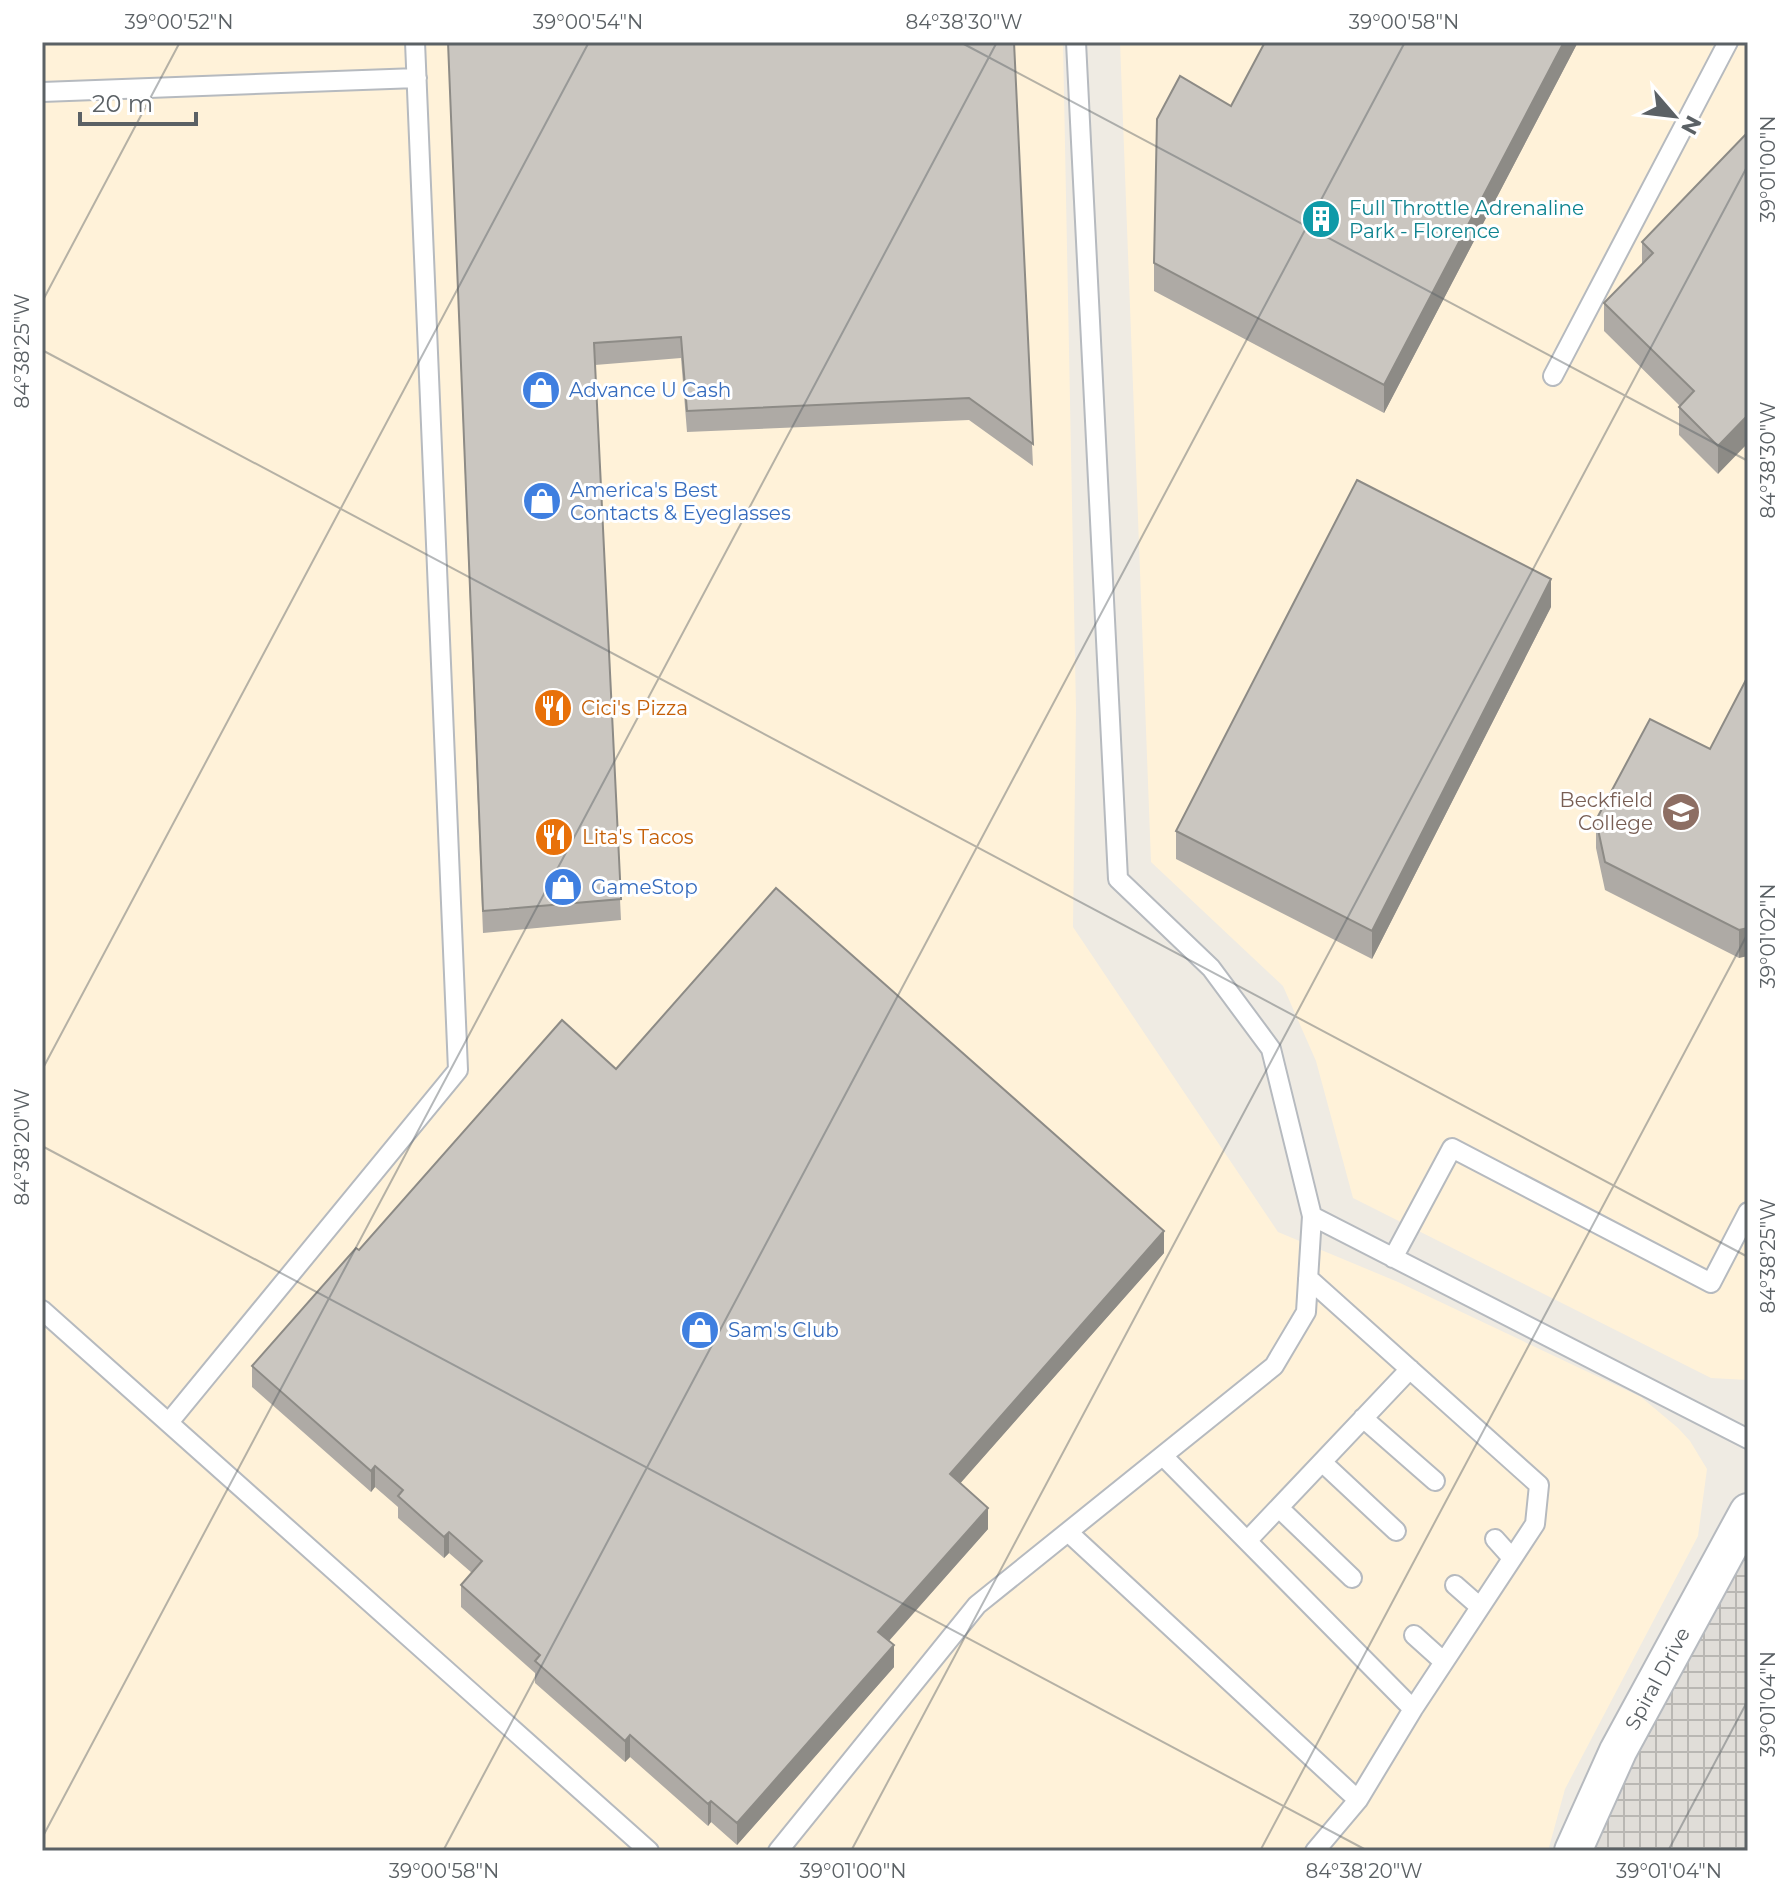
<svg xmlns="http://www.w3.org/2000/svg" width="1790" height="1893" font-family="Montserrat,sans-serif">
	<defs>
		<pattern id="industrial-grid" width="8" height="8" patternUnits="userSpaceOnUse" patternTransform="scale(2)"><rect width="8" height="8" fill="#e0ddd8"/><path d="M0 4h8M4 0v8" fill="none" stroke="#b9b7b3"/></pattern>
	</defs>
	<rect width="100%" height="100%" fill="#efebe3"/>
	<path fill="#fff2d9" d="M42 42H1063L1076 709 1073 927 1278 1232 1398 1282 1641 1397 1678 1428 1690 1441 1707 1469 1698 1536 1565 1789 1548 1851H42Z
		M1120 42H1748V1380L1711 1378 1353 1198 1316 1061 1283 986 1151 862Z"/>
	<path fill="url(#industrial-grid)" d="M1748 1512V1851H1573Z"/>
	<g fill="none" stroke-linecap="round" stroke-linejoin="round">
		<g stroke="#b6babf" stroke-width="22">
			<path id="service" d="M42 92 417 78
				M1553 376 1728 42
				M1312 1216 1748 1439
				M1393 1258 1452 1148 1711 1283 1748 1212
				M1308 1278 1539 1485 1535 1524 1413 1709 1358 1800 1315 1851
				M42 1310 649 1851
				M1363 1418 1435 1481
				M170 1421 458 1070 415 42
				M1163 1456 1413 1709
				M1322 1462 1396 1531
				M1279 1508 1352 1578
				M1068 1532 1358 1800
				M1495 1539 1512 1558
				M1247 1541 1410 1369
				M1455 1585 1480 1607
				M1414 1635 1444 1662
				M778 1851 977 1605 1274 1366 1306 1312 1312 1216 1271 1049 1211 968 1118 879 1076 42"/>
		</g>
		<g stroke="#b6babf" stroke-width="40">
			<g id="minor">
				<path id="s1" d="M1573 1851 1618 1751 1748 1512"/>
			</g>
		</g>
		<use href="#service" stroke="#fff" stroke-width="18"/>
		<use href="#minor" stroke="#fff" stroke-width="36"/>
	</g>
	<path fill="#aeaaa5" d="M448 42H1014L1033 466 969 420 687 432 681 358 595 365 621 920 483 933Z
		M1578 42 1384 413 1154 291V263L1231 106Z
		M1748 132 1718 474 1679 435V407L1680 406 1604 331V303L1642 264V242Z
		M1551 607 1372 959 1176 859V831Z
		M1748 676 1739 958 1605 890 1596 848V820L1710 749Z
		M616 1069 1164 1253 960 1483 988 1529 889 1641 894 1667 737 1845 711 1822 708 1826 630 1757 625 1762 535 1683V1673L461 1607V1585L472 1573 449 1553 444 1558 398 1518V1507L375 1487 371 1492 252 1387V1366L359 1250Z"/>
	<path fill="#8d8b86" d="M1564 42H1578L1384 413V385Z
		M1748 415V443L1718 474V446Z
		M1551 579V607L1372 959V931Z
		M1748 928V956L1739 958V930Z
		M1164 1231V1253L950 1495V1474Z
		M375 1466V1487L371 1492V1471Z
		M988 1508V1529L878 1653V1632Z
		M449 1532V1553L444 1558V1537Z
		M894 1645V1667L737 1845V1823Z
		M630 1735V1757L625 1762V1741Z
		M711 1801V1822L708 1826V1804Z"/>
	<path fill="#cac6c0" stroke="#8d8b86" stroke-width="2" d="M448 42H1014L1033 444 969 398 687 411 681 337 594 343 621 899 483 911Z
		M1265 42H1564L1384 385 1154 263 1157 119 1180 76 1231 106Z
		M1748 132V415L1718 446 1679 407 1694 391 1604 303 1653 253 1642 242Z
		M1357 480 1551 579 1372 931 1176 831Z
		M1748 676V928L1739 930 1605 862 1596 820 1650 719 1710 749Z
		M776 888 1164 1231 950 1474 988 1508 878 1632 894 1645 737 1823 711 1801 708 1804 630 1735 625 1741 535 1661 540 1655 461 1585 482 1561 449 1532 444 1537 398 1496 403 1490 375 1466 371 1471 252 1366 356 1248 359 1250 562 1020 616 1069Z"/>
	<path fill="none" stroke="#5b6165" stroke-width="2" stroke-opacity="0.45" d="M960 42 1748 461M42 302 180 42M42 350 1748 1257M42 1070 589 42M42 1146 1368 1851M42 1838 997 42M443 1851 1405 42M851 1851 1748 165M1260 1851 1748 933M1668 1851 1748 1700"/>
	<defs>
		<g id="building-disc" transform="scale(2)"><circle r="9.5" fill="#0f9aa8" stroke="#fff"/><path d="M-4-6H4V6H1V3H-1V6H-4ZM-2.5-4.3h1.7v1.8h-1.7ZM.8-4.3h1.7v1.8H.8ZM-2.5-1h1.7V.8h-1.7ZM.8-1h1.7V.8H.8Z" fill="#fff"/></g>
		<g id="shop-disc" transform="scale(2)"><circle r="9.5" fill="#3f7fe0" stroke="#fff"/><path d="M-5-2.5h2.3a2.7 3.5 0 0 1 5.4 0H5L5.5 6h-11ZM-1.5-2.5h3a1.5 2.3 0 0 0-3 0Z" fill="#fff"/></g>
		<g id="restaurant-disc" transform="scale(2)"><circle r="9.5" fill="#e8710a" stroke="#fff"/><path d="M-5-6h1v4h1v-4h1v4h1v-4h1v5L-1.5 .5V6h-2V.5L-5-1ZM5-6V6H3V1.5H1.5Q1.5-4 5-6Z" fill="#fff"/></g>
		<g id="university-disc" transform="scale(2)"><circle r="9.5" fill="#8d6e63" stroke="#fff"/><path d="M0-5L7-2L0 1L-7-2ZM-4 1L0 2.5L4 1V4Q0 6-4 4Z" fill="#fff"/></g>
	</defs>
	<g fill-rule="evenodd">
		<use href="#building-disc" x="1321" y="219"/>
		<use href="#shop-disc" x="541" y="390"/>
		<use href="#shop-disc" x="542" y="501"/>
		<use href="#restaurant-disc" x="553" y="708"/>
		<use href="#university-disc" x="1681" y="812"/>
		<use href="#restaurant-disc" x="554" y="837"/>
		<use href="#shop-disc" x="563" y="887"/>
		<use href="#shop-disc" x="700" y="1330"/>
	</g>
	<g text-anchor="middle" stroke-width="6" stroke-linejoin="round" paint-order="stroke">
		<g font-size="20" fill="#0d838f" stroke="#fff" text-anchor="start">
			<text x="1349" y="215">Full Throttle Adrenaline<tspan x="1349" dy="23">Park - Florence</tspan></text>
		</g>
		<g font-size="20" fill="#366cbe" stroke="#fff" text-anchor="start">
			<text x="569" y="397">Advance U Cash</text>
			<text x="570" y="497">America's Best<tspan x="570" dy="23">Contacts &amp; Eyeglasses</tspan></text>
			<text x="591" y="894">GameStop</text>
			<text x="728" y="1337">Sam's Club</text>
		</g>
		<g font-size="20" fill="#c56008" stroke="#fff" text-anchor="start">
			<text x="581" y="715">Cici's Pizza</text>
			<text x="582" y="844">Lita's Tacos</text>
		</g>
		<g font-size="20" fill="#785e54" stroke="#fff" text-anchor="end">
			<text x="1653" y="807">Beckfield<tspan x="1653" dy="23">College</tspan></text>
		</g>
		<g font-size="20" fill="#5b6165" stroke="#fff">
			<text dy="7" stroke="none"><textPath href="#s1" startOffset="192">Spiral Drive</textPath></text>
		</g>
	</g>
	<rect width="1790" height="1893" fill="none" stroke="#ffffff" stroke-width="88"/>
	<g transform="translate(1674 116) rotate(118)" stroke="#ffffff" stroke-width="6" paint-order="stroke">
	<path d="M0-6L14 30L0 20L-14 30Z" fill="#5b6165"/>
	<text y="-12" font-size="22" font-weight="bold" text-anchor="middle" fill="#5b6165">N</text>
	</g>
	<path d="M80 112v12h116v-12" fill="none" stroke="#5b6165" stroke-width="4"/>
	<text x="92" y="112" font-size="24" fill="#5b6165" stroke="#ffffff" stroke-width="6" paint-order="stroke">20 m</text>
	<rect x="44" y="44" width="1702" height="1805" fill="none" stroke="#5b6165" stroke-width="3"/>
	<g font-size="20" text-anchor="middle" fill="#5b6165">
		<text x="179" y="29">39°00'52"N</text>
		<text x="588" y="29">39°00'54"N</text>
		<text x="964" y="29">84°38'30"W</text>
		<text x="1404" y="29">39°00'58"N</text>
		<text transform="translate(1768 169) rotate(-90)" y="7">39°01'00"N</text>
		<text transform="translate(22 351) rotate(-90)" y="7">84°38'25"W</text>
		<text transform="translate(1768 460) rotate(-90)" y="7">84°38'30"W</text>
		<text transform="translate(1768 936) rotate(-90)" y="7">39°01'02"N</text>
		<text transform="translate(22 1147) rotate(-90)" y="7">84°38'20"W</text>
		<text transform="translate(1768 1256) rotate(-90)" y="7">84°38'25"W</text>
		<text transform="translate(1768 1704) rotate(-90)" y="7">39°01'04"N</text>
		<text x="444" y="1878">39°00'58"N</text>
		<text x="853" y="1878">39°01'00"N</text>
		<text x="1364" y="1878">84°38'20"W</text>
		<text x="1669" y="1878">39°01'04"N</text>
	</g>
</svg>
